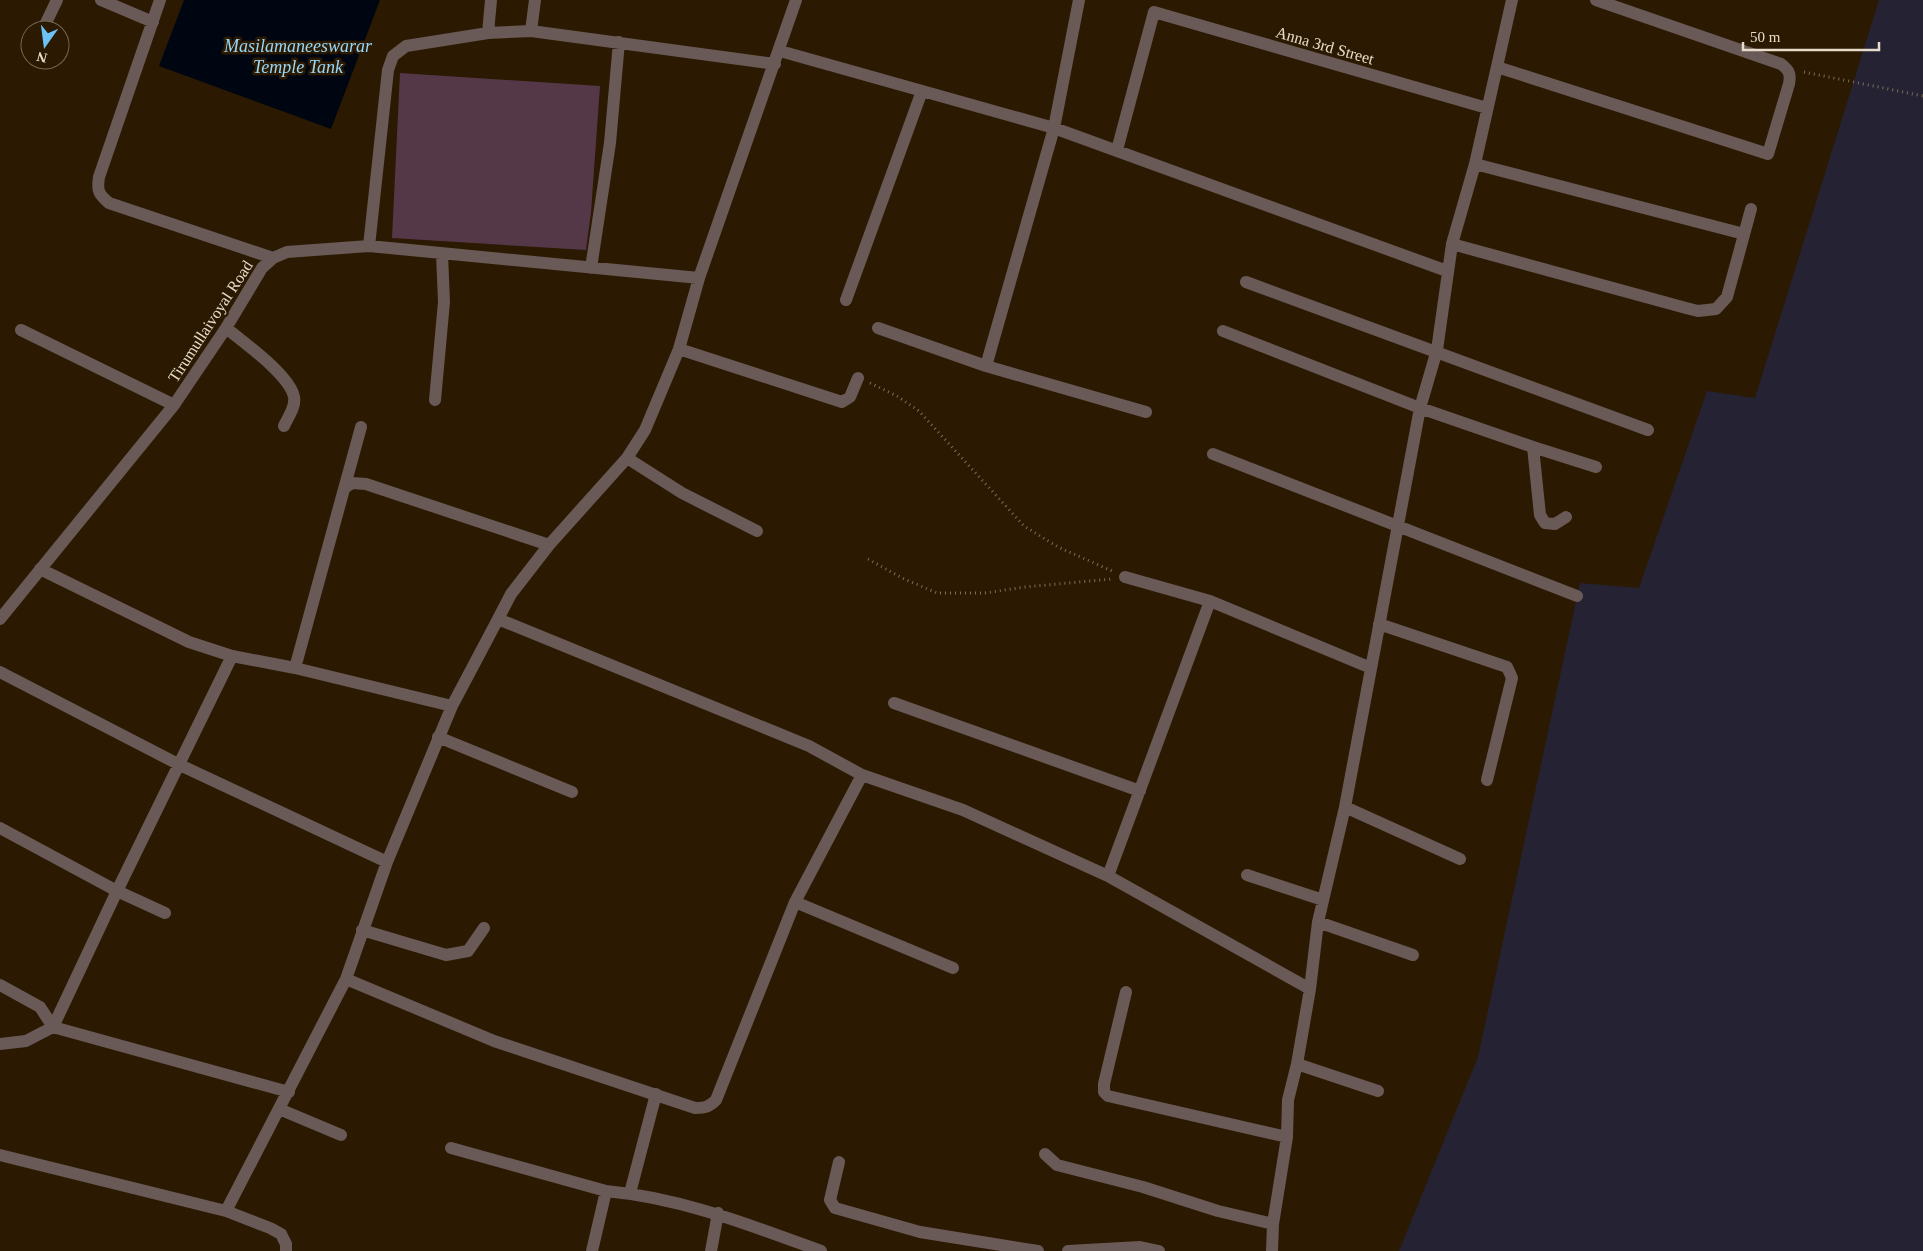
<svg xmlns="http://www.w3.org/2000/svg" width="1923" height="1251" font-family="'Times New Roman',serif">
<rect width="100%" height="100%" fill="#2b1a01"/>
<path fill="#252333" d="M1879 0H1923V1251H1399L1478 1057 1580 583 1639 588 1707 391 1755 398Z"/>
<path fill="#000611" d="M184 0H380L331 129 159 66Z"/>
<path fill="#553847" d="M400 73 600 86 591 212 586 250 392 238Z"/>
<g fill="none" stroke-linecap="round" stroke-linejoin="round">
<path stroke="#7c6e59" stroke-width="3" stroke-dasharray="1 4" stroke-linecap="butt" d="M1804 72 1923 96
M870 383 897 396 919 411 1024 526 1058 547 1112 571
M868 559 902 578 937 593H985L1025 587 1112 579"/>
<path stroke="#695957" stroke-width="12" d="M101 0 153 22
M160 0 99 177C97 190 98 194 109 203L273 258
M491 0 488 33 531 31 775 64
M1079 0 1054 128 1447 271
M43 29 57 0
M531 31 535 0
M780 51 1054 128 986 366
M1497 67 1768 154 1789 84C1791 74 1789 70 1781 64L1596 0
M1117 150 1154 12 1487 108
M1475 164 1744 234
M1452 244 1686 308 1698 311 1716 309 1727 297 1751 209
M369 246 388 70 393 56 406 46 488 33
M591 268 610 143 619 42
M1246 282 1648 430
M846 300 922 91
M226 328C243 342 290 375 294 397 296 407 288 417 284 426
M878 328 986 366 1146 412
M21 330 174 405
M1223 331 1420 408 1533 447 1540 515 1545 523 1555 524 1566 517
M679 349 842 402 850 397 858 378
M435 400 444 302 442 254
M1533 447 1596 467
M1213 454 1577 596
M627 458 682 493 757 531
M346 487 352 483 366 484 549 545 627 458 645 430 679 349 699 278 796 0
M40 569 189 642 232 656 295 668 361 427
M1125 577 1210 601 1371 668
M0 619 174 405 226 328 262 268 273 258 287 252 369 246 699 278
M498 619 511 594 549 545
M1379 624 1507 667 1512 678 1487 780
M295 668 452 706 387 862 346 979 494 1041 695 1108C705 1108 709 1107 716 1100L795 902 953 968
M0 672 180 765 387 862
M894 703 1140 791
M452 706 498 619 809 746 862 775 963 810 1108 876 1310 989
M438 737 572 792
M1345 807 1460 859
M0 828 117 891 232 656
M1247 875 1323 900
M1108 876 1210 601
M795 902 862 775
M1318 922 1413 955
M362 930 446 955 468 951 484 928
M0 985 40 1007 53 1027 289 1092
M1126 992 1104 1084V1092L1108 1096 1287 1137
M0 1044 26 1041 53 1027 117 891 165 913
M1297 1064 1378 1091
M279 1109 341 1135
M451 1148 606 1191
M1045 1154 1057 1165 1143 1187 1218 1211 1273 1224
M0 1155 226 1211 270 1228 281 1234 286 1244V1251
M839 1162 830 1200 835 1208 920 1232 1038 1251
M630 1193 656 1094
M226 1211 346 979
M592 1251 606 1191C682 1198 750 1225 821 1251
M711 1251 718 1213
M1068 1251 1140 1247 1159 1251
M1272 1251 1273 1224 1287 1137 1288 1100 1297 1064 1310 989 1318 922 1345 807 1420 408 1437 350 1452 244 1475 164 1512 0"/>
</g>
<g text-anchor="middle" stroke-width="5" stroke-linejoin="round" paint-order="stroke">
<g font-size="16" fill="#e7dccc" stroke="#2b1a01">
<text transform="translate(1325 45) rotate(16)" y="6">Anna 3rd Street</text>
<text transform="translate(210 321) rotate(-57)" y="6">Tirumullaivoyal Road</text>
</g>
<g font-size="18" font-style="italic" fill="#97d6f8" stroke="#2b1a01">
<text x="298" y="52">Masilamaneeswarar<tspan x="298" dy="21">Temple Tank</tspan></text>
</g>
</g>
<g transform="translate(45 45) rotate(194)"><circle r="24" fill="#2b1a01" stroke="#766852"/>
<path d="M0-4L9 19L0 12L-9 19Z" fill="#6ec2f3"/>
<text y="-8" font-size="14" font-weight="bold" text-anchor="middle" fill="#e7dccc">N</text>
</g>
<path d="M1743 42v8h136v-8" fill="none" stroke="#e7dccc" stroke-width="2.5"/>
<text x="1750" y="42" font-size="15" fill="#e7dccc" stroke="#2b1a01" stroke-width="4" paint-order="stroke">50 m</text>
</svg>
